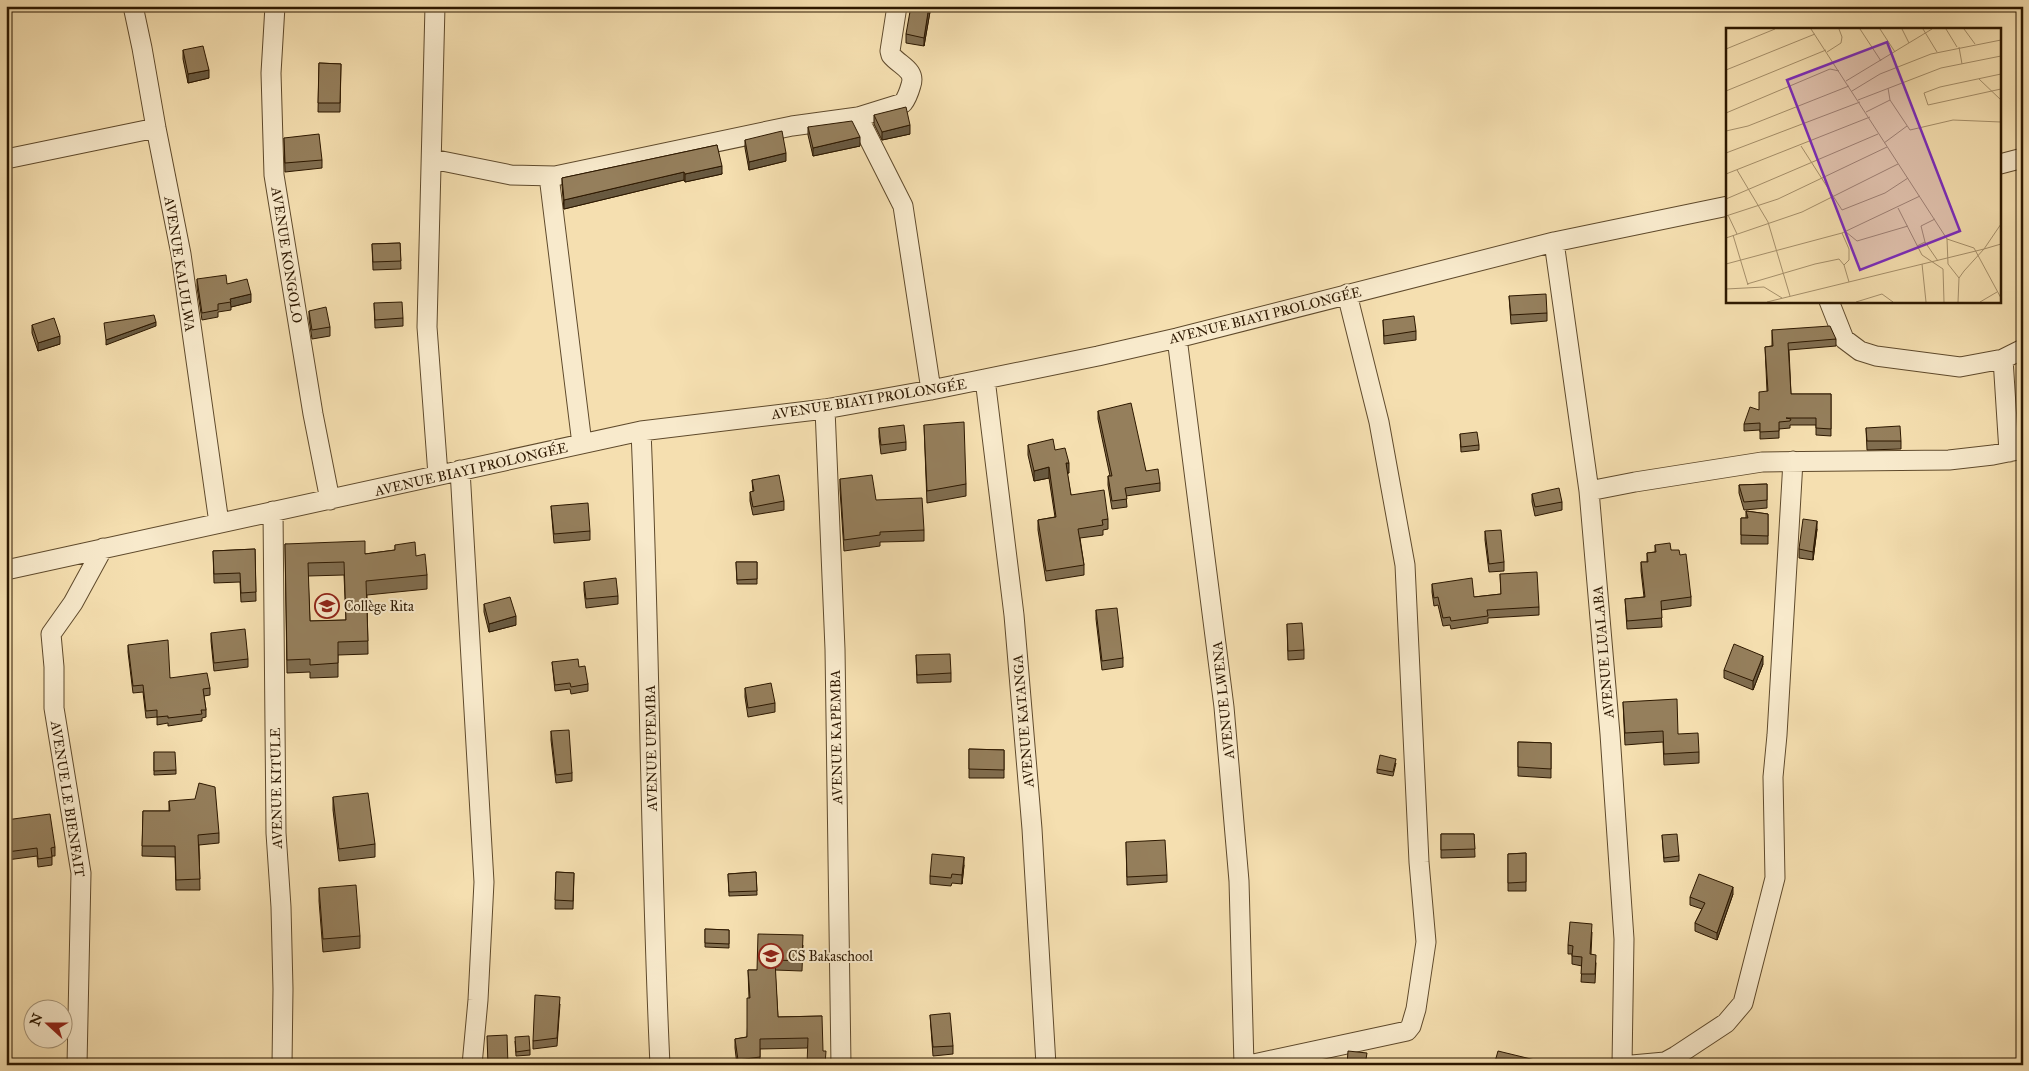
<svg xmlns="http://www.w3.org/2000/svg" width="2029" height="1071" font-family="'IM FELL Great Primer',serif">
<rect width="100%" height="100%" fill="#f5dfb0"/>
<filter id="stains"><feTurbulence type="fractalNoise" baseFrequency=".004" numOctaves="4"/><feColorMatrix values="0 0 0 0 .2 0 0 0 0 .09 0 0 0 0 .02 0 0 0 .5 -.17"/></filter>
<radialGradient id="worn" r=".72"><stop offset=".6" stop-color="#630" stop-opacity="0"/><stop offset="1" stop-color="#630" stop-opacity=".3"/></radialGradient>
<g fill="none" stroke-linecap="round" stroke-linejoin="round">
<defs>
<path id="street" d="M133 6 142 48 156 128 181 254 219 523
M275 6 271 73 274 175 313 414 330 500
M435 6 427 327 438 475
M858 117 903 206 931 390
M6 159 156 128
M432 159 511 175 555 176 792 126 858 117 903 103C907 98 909 92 911 85 916 70 900 66 891 55L890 51 897 6
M2000 164 2023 158
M549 176 582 444
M1554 242 1589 491 1610 734 1624 939 1622 1065
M1829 301 1844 339 1860 351 1876 356 1960 367 2003 359
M1177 338 1224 707 1239 881 1244 1065
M985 379 1014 615 1032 829 1046 1065
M825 409 835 649 841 1065
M641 431C650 642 650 854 660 1065
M2009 452 2003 359 2023 349
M460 470 484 882 478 1000 472 1065
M1589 491 1635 482 1762 462 1949 460 1993 455 2023 449
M273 511 276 833 281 907 283 989 282 1065
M6 570 641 431 825 409 931 390 1098 356 1177 338 1554 242 1728 206
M77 1065 81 873 54 708V667L51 634 73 603 103 548
M1249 1065 1407 1031 1411 1026 1416 1009 1426 942 1419 862 1405 565 1379 422 1347 294
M1632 1065 1665 1062 1676 1056 1726 1023 1743 1003 1775 878 1773 777 1777 735 1793 461"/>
</defs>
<use href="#street" stroke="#5f4a2c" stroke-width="21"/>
<use href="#street" stroke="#f8eacc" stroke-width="19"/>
</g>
<path fill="#806d4f" stroke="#2d1800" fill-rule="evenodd" d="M931 6 924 46 906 43V34Z
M183 50 209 78 188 83 183 59Z
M319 63 341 64 340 112H318Z
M874 115 910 134 882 140 874 124Z
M808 127 860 146 813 156 808 135Z
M284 138 322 160V168L285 172Z
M745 140 786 161 749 170 745 148Z
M717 145 722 174 685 182 684 180 564 209 562 186V178Z
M400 243 401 269 373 270 372 244Z
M197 279 251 302 231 307V310L218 312V317L202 320 197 287Z
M1509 296 1547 313V321L1511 324Z
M374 303 403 318V326L375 328Z
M309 311 330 327V336L312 339 309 319Z
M1383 320 1416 331V340L1384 344Z
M32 325 60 344 38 351 32 333Z
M1772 330 1836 339V346L1789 350 1791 394H1831V436L1816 435V425H1790V428L1779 429V438L1760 439V430L1744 431V424L1759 410 1767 391 1765 347 1772 346Z
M1098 411 1146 471 1160 483V491L1126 496 1127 507 1112 509 1108 485V476H1110L1098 419Z
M924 425 966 484V496L927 503Z
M879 428 906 442V450L881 454 879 437Z
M1866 428 1901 441V449L1867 450Z
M1460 434 1479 445V450L1461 452Z
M1028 445 1055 450 1069 473H1067L1071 495 1108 519V529L1103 530V535L1080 538 1084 565V575L1046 581 1038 530V520L1055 517 1049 478 1034 481 1028 455Z
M840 479 924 530V541L880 542V546L844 551 840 490Z
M752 480 784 501V510L753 515 750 501V492H753Z
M1767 484V508L1744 510 1739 493V485Z
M1532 494 1562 502V510L1535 516 1532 502Z
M551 506 590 531V540L554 543Z
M1746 511 1768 514V544H1741V518H1746Z
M1817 529 1813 560 1799 558V549Z
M1485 531 1504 562V571L1489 572 1485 540Z
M285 544 365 554 395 550V545L416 556 427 575V589L367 595 368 654 338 655V677L310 678V672L287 673ZM344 575 346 620 310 621 308 576Z
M1655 545 1671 550 1680 555 1691 597V606L1661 610 1662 627 1627 629 1625 599 1644 597 1641 571V562H1647V553L1655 552Z
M255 549 256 601 241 602 240 582 214 583 213 551Z
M736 562H757V584H737Z
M1500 574 1539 607V615L1488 618V623L1451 629 1450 625 1443 626 1438 605 1434 606 1432 592V584L1474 597 1501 594Z
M584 582 618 596V604L586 608 584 590Z
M484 604 516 625 489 632 484 612Z
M1096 610 1123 658V667L1102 670 1096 619Z
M1287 624 1304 650V659L1288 660Z
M211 633 248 659V667L214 671 211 641Z
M128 645 170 678 210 688V695L204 696 206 710V717L202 718V721L168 726V723L157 725V717L146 718 143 692 133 693 128 652Z
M916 655 951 673V682L917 683Z
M552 662 579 667 588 684V691L571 694 570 689 555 691Z
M1763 664 1753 690 1724 678V670Z
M745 688 775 703V712L748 717 745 697Z
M1623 702 1678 734 1699 752V763L1664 765 1663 742 1625 745Z
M551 731 572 773V781L556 783 551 740Z
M1518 742 1551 743V778L1518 776Z
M969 749 1004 750V778H969Z
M154 752 176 770V774L154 775Z
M1396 763 1393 776 1377 773V769Z
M333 797 375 844V857L339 861 333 810Z
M169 801 219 833V843L199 845 200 890H176L175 857 142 856 143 811H169Z
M6 820 55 847V856H52V865L38 867 37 856 7 860 6 853Z
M1441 834H1474L1475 857 1441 858Z
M1662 835 1679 856V861L1664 862Z
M1126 842 1167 875V882L1127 885Z
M1526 853V891H1508V854Z
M964 865 962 884 952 883 951 886 930 884V876Z
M556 872 574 873 573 909H555Z
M756 872 757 895 729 896 728 874Z
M319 888 360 936V948L323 952 319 901Z
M1733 894 1717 940 1695 931V923L1702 909 1690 905V897Z
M705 929 729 930V948L705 947Z
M1592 932 1591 954 1596 963 1595 983 1581 982 1582 966 1572 964V954H1568V945Z
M803 945 802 971 775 970 778 1017 822 1016 807 1048 760 1049V1065H737L735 1048V1039L747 1037 749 998 748 970H757Z
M560 1004 557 1046 533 1049V1041Z
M930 1015 953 1046V1054L933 1056Z
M515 1041 530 1050V1055L516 1056Z"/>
<path fill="#685940" stroke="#2d1800" d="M929 6H931L924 46V38Z
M209 70V78L188 83V74Z
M910 125V134L882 140V132Z
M860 137V146L813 156V148Z
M786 153V161L749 170V162Z
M722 166V174L685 182V174Z
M684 172V180L564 209V200Z
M251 294V302L231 307 230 299Z
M156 322V326L106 345V340Z
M60 336V344L38 351V343Z
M1066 463H1069V473H1066Z
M1049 467V478L1034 481V471Z
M1817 521V529L1813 560V552Z
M516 616V625L489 632V624Z
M1763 656V664L1753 690V681Z
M964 857V865L962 884V875Z
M1733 887V894L1717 940V933Z"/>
<path fill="#957f5c" stroke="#2d1800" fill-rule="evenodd" d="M911 6H929L924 38 906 34Z
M203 46 209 70 188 74 183 50Z
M319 63 341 64 340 103H318Z
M906 107 910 125 882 132 874 115Z
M852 121 860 137 813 148 808 127Z
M782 131 786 153 749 162 745 140Z
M319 134 322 160 285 163 284 138Z
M717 145 722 166 685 174 684 172 564 200 562 178Z
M400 243 401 261 373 262 372 244Z
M226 275 227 284 247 279 251 294 230 299 231 302 218 304V310L202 313 197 279Z
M1546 294 1547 313 1511 315 1509 296Z
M402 302 403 318 375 320 374 303Z
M326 307 330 327 312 330 309 311Z
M154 315 156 322 106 340 104 323Z
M1414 316 1416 331 1384 336 1383 320Z
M54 318 60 336 38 343 32 325Z
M1830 326 1836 339 1788 343 1791 394H1831V429L1816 428V418H1786L1791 419 1790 421 1779 422V431L1760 432V423L1744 424 1750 407 1759 410V392L1768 391 1765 347 1773 346 1772 330Z
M1131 403 1146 471 1158 469 1160 483 1125 488 1127 499 1112 501 1108 476H1112L1098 411Z
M964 422 966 484 927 491 924 425Z
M904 425 906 442 881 445 879 428Z
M1900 426 1901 441H1867L1866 428Z
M1477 432 1479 445 1461 447 1460 434Z
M1053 439 1055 450 1065 448 1069 463H1066L1071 495 1104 490 1108 519 1102 520 1103 525 1078 529 1084 565 1046 571 1038 520 1056 517 1049 467 1034 471 1028 445Z
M779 475 784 501 753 507 750 492 754 491 752 480Z
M872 475 876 500 922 498 924 530 880 532V535L844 540 840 479Z
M1767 484V500L1744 502 1739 485Z
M1559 488 1562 502 1535 507 1532 494Z
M588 503 590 531 554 534 551 506Z
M1746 511 1768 514V536L1741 535V518H1748Z
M1803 519 1817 521 1813 552 1799 549Z
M1501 530 1504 562 1489 564 1485 531Z
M365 541V554L395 550V545L415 542 416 556 425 554 427 575 366 581 368 641 338 642V663L310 665V659L287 660 285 544ZM344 562 346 620 310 621 308 563Z
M1670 543 1671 550H1679L1680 555 1686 554 1691 597 1661 601 1662 618 1627 621 1625 599 1645 597 1641 562H1648L1647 553 1656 552 1655 545Z
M255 549 256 592 241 593 240 573 214 574 213 551Z
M736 562H757V579L737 580Z
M1537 572 1539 607 1487 610 1488 616 1451 621 1450 617 1443 618 1438 597 1434 598 1432 584 1472 578 1474 597 1501 594 1500 574Z
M616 578 618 596 586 599 584 582Z
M510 597 516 616 489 624 484 604Z
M1117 608 1123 658 1102 661 1096 610Z
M1302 623 1304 650 1288 651 1287 624Z
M245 629 248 659 214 663 211 633Z
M168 640 170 678 207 673 210 688 203 689 206 710H201L202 714 168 718V716L157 717V710L146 711 143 685 133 686 128 645Z
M1734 644 1763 656 1753 681 1724 670Z
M950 654 951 673 917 675 916 655Z
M578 659 579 667 585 666 588 684 571 687 570 683 555 685 552 662Z
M771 683 775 703 748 708 745 688Z
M1677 699 1678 734 1698 733 1699 752 1664 754 1663 731 1625 733 1623 702Z
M569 730 572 773 556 775 551 731Z
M1518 742 1551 743V769L1518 767Z
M969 749 1004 750V770L969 769Z
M154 752H175L176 770 154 771Z
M1380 755 1396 759 1393 772 1377 769Z
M199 783 215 787 219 833 198 835 200 879 176 880 175 846H142L143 811H170L169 801 195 799Z
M368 793 375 844 339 849 333 797Z
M50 814 55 847 51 848 52 857 38 859 37 848 7 852 6 845V820Z
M1441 834H1474L1475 849 1441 850Z
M1677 834 1679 856 1664 858 1662 835Z
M1165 840 1167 875 1127 877 1126 842Z
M1526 853V882L1508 883V854Z
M932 854 964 857 962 875 952 874 951 878 930 876Z
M556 872 574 873 573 901 555 900Z
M756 872 757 891 729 892 728 874Z
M1699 874 1733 887 1717 933 1695 923 1705 903 1690 897Z
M356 885 360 936 323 939 319 888Z
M1570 922 1592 924 1590 954 1596 955 1595 974H1581L1582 957 1572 956 1573 946 1568 945Z
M705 929 729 930V944L705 943Z
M758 934 803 935 802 961 775 960 778 1017 822 1016 823 1051H826L825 1065H807L808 1038 760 1039V1057L738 1060 735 1039 747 1037V998H750L748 970H757Z
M535 995 560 997 557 1038 533 1041Z
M950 1013 953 1046 933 1047 930 1015Z
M507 1035 508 1065H488L487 1036Z
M529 1036 530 1050 516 1052 515 1037Z
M1348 1051 1367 1053 1365 1065H1347Z
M1498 1051 1535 1060 1534 1065H1494Z"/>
<defs>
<symbol id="school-ring" viewBox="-11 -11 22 22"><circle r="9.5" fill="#f8eacc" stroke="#8f2418" stroke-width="1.5"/><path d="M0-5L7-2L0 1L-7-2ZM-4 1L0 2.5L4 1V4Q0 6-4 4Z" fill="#8f2418"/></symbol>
</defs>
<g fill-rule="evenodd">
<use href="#school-ring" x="313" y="592" width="28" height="28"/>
<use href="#school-ring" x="757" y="942" width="28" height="28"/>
</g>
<g text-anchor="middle" stroke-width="4" stroke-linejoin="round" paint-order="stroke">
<g font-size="14" fill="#2d1800" stroke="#f8eacc">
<text transform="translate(287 255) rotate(81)" y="5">AVENUE KONGOLO</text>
<text transform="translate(180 264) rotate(81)" y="5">AVENUE KALULWA</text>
<text transform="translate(1265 315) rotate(-14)" y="5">AVENUE BIAYI PROLONGÉE</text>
<text transform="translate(869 399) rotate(-9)" y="5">AVENUE BIAYI PROLONGÉE</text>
<text transform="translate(471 469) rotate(-13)" y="5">AVENUE BIAYI PROLONGÉE</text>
<text transform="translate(1603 652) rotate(-95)" y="5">AVENUE LUALABA</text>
<text transform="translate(1223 700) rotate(-96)" y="5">AVENUE LWENA</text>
<text transform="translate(1023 721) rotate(-95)" y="5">AVENUE KATANGA</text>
<text transform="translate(836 737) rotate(-91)" y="5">AVENUE KAPEMBA</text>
<text transform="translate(651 748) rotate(-91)" y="5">AVENUE UPEMBA</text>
<text transform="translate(276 788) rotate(-91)" y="5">AVENUE KITULE</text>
<text transform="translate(68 799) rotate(81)" y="5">AVENUE LE BIENFAIT</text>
</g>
<g font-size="14" fill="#2d1800" stroke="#f8eacc" text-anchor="start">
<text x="344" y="611">Collège Rita</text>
<text x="788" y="961">CS Bakaschool</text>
</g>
</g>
<g transform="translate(1726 28)">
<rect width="275" height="275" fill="#f5dfb0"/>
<path fill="none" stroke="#a58f6a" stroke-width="1" d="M85 1 221 211 222 236 233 250M134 1 155 33M154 1 169 24M176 1 183 15M197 1 211 24M220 1 231 19M238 1 249 16M233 19 236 36M0 21 49 1M101 24 115 15 116 9 113 1M0 42 89 6M275 46 214 59 198 65 202 77 275 61M253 51 275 72M120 53 206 1M162 60 164 72 184 102 227 92 275 94M0 63 100 22M126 63 154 46 205 26 275 12M132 72 215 40 275 28M140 84 164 72M0 85 104 41 113 43M0 103 22 98 123 58M158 115 181 98M75 118 116 182 159 165 182 150M0 125 134 74M11 142 42 194 64 268M0 146 144 89M0 171 152 106M172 180 196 227 217 241 218 274M2 187 11 206M0 188 52 171 161 119M120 204 131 213 182 198M116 205 123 221V232L118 237 123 254M7 207 22 257M0 210 76 184 172 136M221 211 248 220 275 270M199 214 195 198 209 191M191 218 199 214 212 233M0 236 116 205 194 168M196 236 200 274M21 256 89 236 113 231 118 237M0 261 38 259 56 270M41 274 258 221 275 196M130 274 156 266 167 274M232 274 233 250 238 243 258 221 275 216M254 274 271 264"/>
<path fill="#7b2cbf" fill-opacity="0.15" stroke="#7b2cbf" stroke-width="2.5" d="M161 14 234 203 134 242 61 52Z"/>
<rect width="275" height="275" fill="none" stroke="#2d1800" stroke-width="2.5"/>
</g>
<rect width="2029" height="1071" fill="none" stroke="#f5dfb0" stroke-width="25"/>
<rect x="8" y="8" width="2014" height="1056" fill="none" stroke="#2d1800" stroke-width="2.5"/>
<rect x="12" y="12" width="2004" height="1046" fill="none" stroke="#2d1800"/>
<g transform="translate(48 1024) rotate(291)"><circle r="24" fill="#f8eacc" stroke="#a7967a"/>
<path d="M0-4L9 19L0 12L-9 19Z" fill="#8f2418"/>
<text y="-8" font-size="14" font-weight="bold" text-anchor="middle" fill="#2d1800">N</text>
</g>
<rect width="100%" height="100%" filter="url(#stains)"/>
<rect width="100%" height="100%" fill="url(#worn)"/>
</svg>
